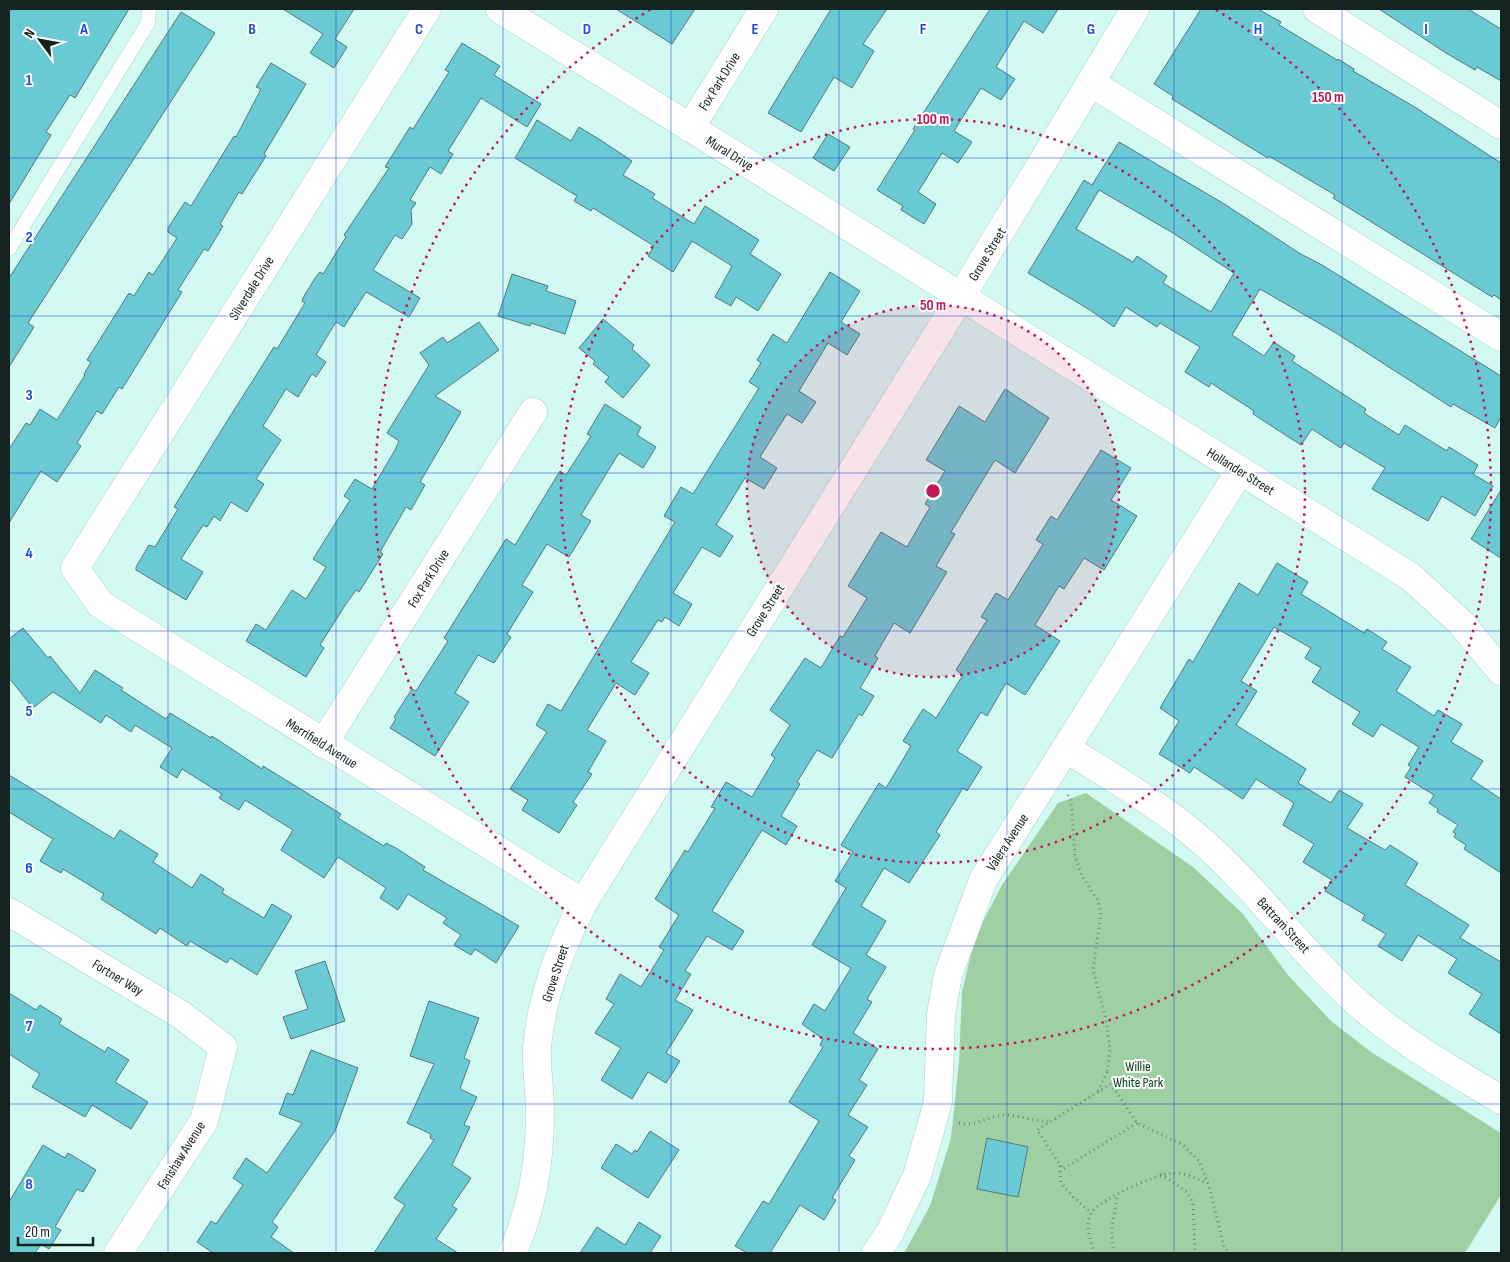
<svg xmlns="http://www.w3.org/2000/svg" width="1510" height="1262" font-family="'Sofia Sans Condensed',sans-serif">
<rect width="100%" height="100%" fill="#d3f9f3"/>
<path fill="#9fd0a3" d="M1086 793 1193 867 1243 914 1287 974 1331 1021 1371 1052 1501 1133V1195L1465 1253H904L930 1206 951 1138 959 1062 962 992 975 937 1002 885 1058 803Z"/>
<path fill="#69cad3" stroke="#55797c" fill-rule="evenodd" d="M9 9H129L75 98 70 95 46 132 51 135 9 204Z
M283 9H354L335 39 347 47 334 68 310 53 323 34Z
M616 9H695L672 44Z
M831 9H887L863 44 874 51 852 88 834 77 801 132 768 113Z
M990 9H1058L1043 33 1024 21 996 67 1015 79 1001 100 981 88 954 131 972 142 958 163 942 153 918 192 936 204 924 224 901 210 903 206 877 190 915 130 913 129Z
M1201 9H1258L1281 22 1279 25 1337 60 1338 59 1354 69 1353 71 1418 109 1501 163V300L1494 295 1492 297 1333 198 1335 195 1269 156 1268 158 1248 146 1172 99 1173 96 1154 84Z
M1379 9H1468L1501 29V81L1477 67 1475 70 1446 53Z
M181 12 215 33 28 323 34 327 9 367V278Z
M462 43 500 66 494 75 541 104 527 127 481 98 448 151 453 154 441 174 430 167 410 200 416 203 411 210 412 224 402 239 395 235 373 270 420 298 409 317 366 292 344 327 336 322 316 355 326 362 316 377 312 374 298 397 286 389 263 426 281 440 256 479 264 484 247 512 231 502 220 521 214 516 207 527 203 525 181 559 203 572 186 600 136 570V567L149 545 155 547 178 509 174 507 229 418 274 347 277 349 305 303 302 301 303 298 315 278 320 272 323 274 346 237 344 235 389 168 385 167 410 127 413 129 449 72 445 70Z
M271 63 306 84 264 154 266 156 242 194 239 192 220 224 223 226 208 251 204 249 178 290 182 292 122 389 119 387 102 414 97 411 77 443 81 446 57 482 41 471 9 523V449L26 423 30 425 40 409 57 420 85 375 84 374 91 362 87 360 129 293 134 296 149 272 153 275 177 238 168 232V228L185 202 191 206 234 136 236 137 261 89 256 87Z
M537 120 571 141 579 127 602 141 632 161 623 175 655 194 652 198 694 224 705 206 759 240 750 254 781 274 758 311 736 297 731 306 715 297 732 266 692 241 673 272 648 256 654 246 593 208 591 211 574 201 577 196 515 158Z
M828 134 850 147 834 171 813 158Z
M1119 142 1226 205 1299 253 1322 265 1501 376V417L1495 428 1453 404 1451 407 1336 333 1260 289 1232 335 1264 356 1274 342 1295 356 1292 361 1366 409 1364 413 1399 435 1405 425 1447 451 1449 447 1478 465 1473 474 1493 486 1475 516 1442 496 1428 521 1372 489 1385 468 1344 443 1341 448 1312 429 1301 445 1253 414 1254 411 1211 383 1209 387 1185 372 1200 347 1160 323 1157 327 1126 307 1114 327 1090 310 1028 273 1084 180 1092 185ZM1099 190 1173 233 1234 273 1211 312 1163 283 1167 276 1137 256 1133 262 1076 229Z
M830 272 860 291 841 322 860 334 847 355 828 343 799 391 816 402 802 423 787 414 760 457 777 468 764 489 745 478 716 525 733 536 720 557 702 547 673 593 692 604 679 626 665 617 662 622 658 620 631 662 649 673 635 695 616 683 587 730 606 741 588 772 592 774 573 802 577 805 559 833 522 810 528 800 510 789 547 732 536 725 548 704 561 711 675 522 664 516 681 487 693 494 759 388 749 382 761 363 757 360 773 334 787 343Z
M512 274 548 286 546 291 576 301 565 334 531 323 530 326 498 316Z
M603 319 634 345 632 349 650 365 623 398 605 382 609 377 593 364 595 361 579 348Z
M479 322 499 350 435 396 461 412 420 482 425 485 411 510 406 507 380 552 383 554 359 592 356 590 344 607 320 645 324 648 306 677 246 641 256 624 266 630 292 590 306 599 326 567 313 559 350 500 344 496 355 479 372 489 395 450 399 441 387 433 429 365 420 353 443 337 447 343Z
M1005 389 1049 418 1015 473 995 460 951 532 955 534 936 566 947 572 910 633 894 623 875 656 878 658 860 688 874 696 862 716 859 714 832 758 817 750 797 782 800 784 781 816 797 826 786 845 762 830 712 911 744 931 732 950 707 936 685 971 691 974 675 1000 693 1010 666 1053 680 1061 666 1083 648 1072 632 1099 601 1080 621 1048 595 1033 614 1004 606 999 620 974 641 987 664 950 659 947 679 915 655 899 685 850 688 852 715 808 711 807 726 782 752 797 775 758 771 755 790 725 770 710 805 658 821 668 840 636 843 637 867 598 848 586 881 532 907 547 930 507 925 504 945 471 926 460 959 406 985 422Z
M605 404 641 427 637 435 656 447 643 468 619 453 581 515 591 521 569 557 547 544 522 585 533 592 507 634 511 637 494 663 478 655 455 693 469 702 435 756 390 728 396 719 394 717 412 689 416 691 448 641 444 638 506 539 515 545 560 471 566 475 591 436 587 434Z
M1101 450 1131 468 1111 500 1137 516 1104 570 1084 558 1064 589 1059 586 1035 625 1060 641 1025 695 1006 683 987 716 981 712 957 751 982 767 967 791 963 788 936 832 940 835 909 883 884 868 861 906 886 921 866 955 886 967 867 999 872 1002 853 1033 878 1049 859 1080 867 1085 848 1115 868 1127 849 1156 855 1160 832 1198 836 1200 824 1220 800 1205 770 1253H747L735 1246 763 1201 769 1204 819 1121 789 1102 823 1047 820 1045 823 1039 802 1024 814 1004 825 1011 851 968 812 945 846 888 835 881 853 852 841 845 879 783 886 788 911 746 903 741 923 709 936 718 963 675 956 670 987 620 981 617 996 593 1008 600 1043 544 1036 540 1051 516 1057 520Z
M1501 490V558L1471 539Z
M1277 563 1308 582 1301 594 1364 633 1367 629 1387 642 1382 649 1411 667 1396 691 1434 716 1438 710 1462 724 1451 742 1483 761 1471 779 1501 799V873L1464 849 1466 845 1454 837 1456 834 1453 832 1458 825 1437 812 1438 809 1429 803 1434 795 1405 777 1411 767 1408 765 1419 747 1381 724 1373 737 1352 724 1360 712 1312 682 1321 668 1305 658 1311 648 1274 627 1241 681 1257 691 1236 725 1306 769 1298 783 1331 803 1339 790 1363 804 1347 828 1385 850 1390 845 1418 863 1405 885 1469 925 1460 938 1501 962V1034L1469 1014 1482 994 1448 973 1457 959 1418 935 1402 961 1378 946 1386 934 1362 920 1365 915 1325 891 1332 880 1303 862 1314 844 1283 825 1294 803 1256 779 1243 799 1194 767 1190 773 1159 754 1179 721 1160 708 1189 659 1193 662 1239 583 1258 595Z
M23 628 48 658 50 656 80 693 95 670 123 688 121 690 166 719 170 713 211 738 212 736 262 769 263 766 341 814 338 818 384 846 386 843 396 848 425 867 423 870 519 926 496 963 475 949 471 955 454 945 461 935 443 923 447 918 408 894 398 910 380 898 386 888 338 857 324 878 281 850 293 830 245 800 239 810 219 798 222 794 182 769 177 778 160 767 172 748 135 725 131 732 106 715 101 723 53 692 33 708 9 678V639Z
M9 775 114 839 120 830 158 854 153 862 192 888 201 874 224 889 222 893 264 918 272 904 292 916 257 975 230 958 227 963 190 941 187 946 160 928 156 934 101 899 104 894 63 869 61 873 40 861 53 839 9 812Z
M325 961 345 1021 291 1039 283 1017 308 1009 295 971Z
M9 993 36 1010 40 1005 62 1019 59 1024 105 1052 108 1047 129 1060 115 1082 148 1102 131 1129 92 1105 85 1117 32 1087 40 1074 9 1054Z
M429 1001 479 1018 464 1058 470 1061 460 1089 477 1097 464 1125 470 1127 452 1165 471 1178 452 1206 457 1209 436 1239 458 1253H374L405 1205 394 1198 434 1140 430 1138 431 1134 407 1123 434 1064 410 1056Z
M311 1050 358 1068 335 1131 272 1222 278 1227 271 1237 294 1253H213L197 1242 211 1221 216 1224 243 1185 233 1178 246 1158 267 1173 302 1123 279 1114 287 1093 293 1095Z
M650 1131 679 1150 648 1198 601 1168 616 1144 632 1154 635 1150 637 1152Z
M987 1138 1028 1147 1018 1197 977 1189Z
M43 1145 65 1158 68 1153 96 1170 83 1192 77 1189 55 1227 61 1230 49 1249 41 1244 35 1253H9V1202Z
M639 1222 661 1236 650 1253H580L597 1227 625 1245Z"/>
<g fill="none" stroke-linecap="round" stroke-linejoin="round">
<defs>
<path id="lane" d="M9 249 148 23 149 9"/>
<path id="street" d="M427 9 75 568 100 604 583 903
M500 9 1411 577 1460 622 1501 671
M1317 9 1501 125
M1091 83 1501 337
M690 128 764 9
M323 744 533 412
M1067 749C1105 773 1145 796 1181 824 1245 873 1292 942 1351 997 1396 1039 1449 1068 1501 1100
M9 912 180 1014 223 1047 204 1121 118 1253
M512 1253C532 1210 540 1159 540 1112 540 1090 536 1068 537 1047 542 994 560 950 583 903L962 295 1135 9
M876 1253 889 1234 917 1176 938 1102 941 1014 948 975 983 880 1240 471"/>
</defs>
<use href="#lane" stroke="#a9cfc8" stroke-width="15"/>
<use href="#street" stroke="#a9cfc8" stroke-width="29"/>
<path stroke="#6f8884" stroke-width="3" stroke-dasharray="1 4" stroke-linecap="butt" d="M1068 795 1071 802 1075 856 1082 876 1097 899 1101 913 1093 970 1107 1024 1110 1050 1107 1072
M1098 1091 1107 1072
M959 1123C974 1127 989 1116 1004 1115 1020 1115 1034 1122 1050 1121
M1137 1123 1063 1169 1037 1130 1111 1084 1137 1123 1182 1144 1199 1161 1209 1186 1224 1247 1229 1253
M1060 1166 1061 1183 1073 1197 1092 1213
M1161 1174 1187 1192 1193 1203 1195 1253
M1095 1253C1090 1242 1084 1223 1092 1212 1101 1199 1159 1172 1175 1173 1186 1173 1198 1180 1208 1183
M1115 1253C1107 1233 1115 1217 1117 1196"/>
<use href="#lane" stroke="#fff" stroke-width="14"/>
<use href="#street" stroke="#fff" stroke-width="28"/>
</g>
<path fill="none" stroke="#1d4ed8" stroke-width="1" stroke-opacity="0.55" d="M168 9V1253M336 9V1253M503 9V1253M671 9V1253M839 9V1253M1007 9V1253M1174 9V1253M1342 9V1253M9 158H1501M9 316H1501M9 473H1501M9 631H1501M9 789H1501M9 946H1501M9 1104H1501"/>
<circle cx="933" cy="491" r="186" fill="#c2185b" fill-opacity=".12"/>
<g fill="none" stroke="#c2185b" stroke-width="2.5" stroke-dasharray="2.5 5">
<circle cx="933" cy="491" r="186"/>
<circle cx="933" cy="491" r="372"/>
<path d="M1216 10A558 558 0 1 1 650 10"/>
</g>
<g text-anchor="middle" stroke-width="4" stroke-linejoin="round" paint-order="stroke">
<g font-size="14" fill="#142220" stroke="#fff">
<text transform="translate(719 81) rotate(-58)" y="5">Fox Park Drive</text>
<text transform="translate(730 153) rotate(32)" y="5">Mural Drive</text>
<text transform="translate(987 254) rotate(-59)" y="5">Grove Street</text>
<text transform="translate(251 288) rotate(-58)" y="5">Silverdale Drive</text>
<text transform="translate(1241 471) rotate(32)" y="5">Hollander Street</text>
<text transform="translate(428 578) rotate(-58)" y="5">Fox Park Drive</text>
<text transform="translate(765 610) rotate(-58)" y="5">Grove Street</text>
<text transform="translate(322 743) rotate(32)" y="5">Merrifield Avenue</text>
<text transform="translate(1007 842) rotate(-57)" y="5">Valera Avenue</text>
<text transform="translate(1284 925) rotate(47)" y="5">Battram Street</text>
<text transform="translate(555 973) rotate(-72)" y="5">Grove Street</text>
<text transform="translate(118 977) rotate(31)" y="5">Fortner Way</text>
<text transform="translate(181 1155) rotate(-58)" y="5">Fanshaw Avenue</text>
</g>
<g font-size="14" fill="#004213" stroke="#fff">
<text x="1138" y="1071">Willie<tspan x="1138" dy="16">White Park</tspan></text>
</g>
</g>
<g font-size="16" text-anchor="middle" font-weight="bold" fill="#1d4ed8" stroke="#fff" stroke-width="4" stroke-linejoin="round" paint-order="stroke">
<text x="84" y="34">A</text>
<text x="252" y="34">B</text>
<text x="419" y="34">C</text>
<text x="587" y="34">D</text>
<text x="755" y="34">E</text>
<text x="923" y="34">F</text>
<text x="1091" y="34">G</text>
<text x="1258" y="34">H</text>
<text x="1426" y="34">I</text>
<text x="29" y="85">1</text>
<text x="29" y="242">2</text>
<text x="29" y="400">3</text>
<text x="29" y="558">4</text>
<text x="29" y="716">5</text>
<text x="29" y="873">6</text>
<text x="29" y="1031">7</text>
<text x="29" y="1189">8</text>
</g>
<circle cx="933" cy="491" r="8" fill="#c2185b" stroke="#fff" stroke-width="2.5"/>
<g font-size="15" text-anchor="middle" font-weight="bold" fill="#c2185b" stroke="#fff" stroke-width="4" stroke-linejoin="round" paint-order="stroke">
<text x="1328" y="102">150 m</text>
<text x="933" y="124">100 m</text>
<text x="933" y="310">50 m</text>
</g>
<rect width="1510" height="1262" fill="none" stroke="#142220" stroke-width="20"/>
<g transform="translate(40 40) rotate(302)" stroke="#ffffff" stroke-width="4" paint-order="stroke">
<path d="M0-4L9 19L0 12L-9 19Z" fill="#142220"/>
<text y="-8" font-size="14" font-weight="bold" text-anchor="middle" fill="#142220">N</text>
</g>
<path d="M18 1237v8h75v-8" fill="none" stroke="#142220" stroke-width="2.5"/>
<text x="25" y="1237" font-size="15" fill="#142220" stroke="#ffffff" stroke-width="4" paint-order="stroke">20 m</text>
</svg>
